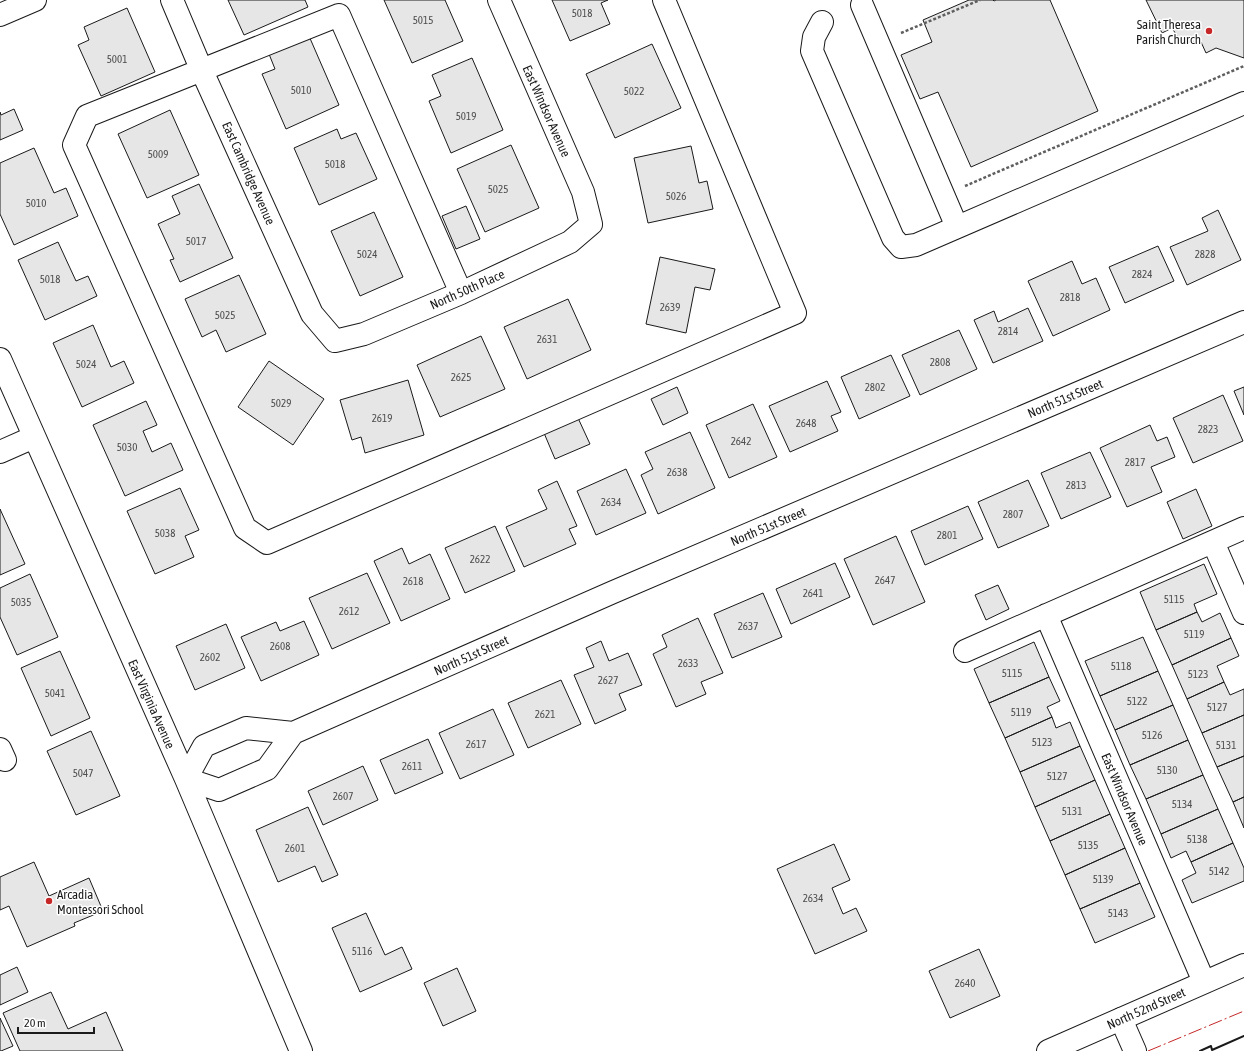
<svg xmlns="http://www.w3.org/2000/svg" width="1244" height="1051" font-family="'Asap Condensed',sans-serif">
<rect width="100%" height="100%" fill="#fff"/>
<path fill="#e6e6e6" stroke="#1a1a1a" d="M228 0H305L308 7 244 35Z
M384 0H445L463 41 412 63Z
M552 0H608L601 3 610 24 570 41Z
M969 0H993L994 1 996 0H1050L1098 111 971 167 938 92 920 99 901 55 932 42 923 20Z
M1146 0H1244V58L1216 48 1206 53 1201 42H1181L1172 28 1162 33Z
M127 8 155 72 101 96 78 45 89 40 84 27Z
M309 36 339 105 286 129 262 74 275 69 269 54Z
M652 44 681 108 615 138 586 74Z
M472 58 503 130 451 153 429 101 441 96 432 75Z
M14 109 23 130 0 140V112L1 115Z
M170 110 199 175 147 198 118 134Z
M337 129 341 139 356 133 377 179 319 205 294 148Z
M511 145 539 208 485 232 457 169Z
M691 146 699 183 707 181 713 209 648 223 634 158Z
M34 148 54 193 66 188 78 216 14 245 0 214V163Z
M199 184 233 258 180 282 170 260 174 259 158 224 180 214 172 196Z
M466 206 480 239 456 249 442 216Z
M1218 210 1241 260 1187 285 1170 247 1208 231 1202 218Z
M374 212 403 277 360 296 331 231Z
M58 242 76 281 88 276 97 296 45 320 18 260Z
M1158 246 1174 281 1125 303 1109 267Z
M660 257 715 269 710 290 695 287 686 333 646 324Z
M1072 261 1082 284 1096 278 1110 310 1053 336 1028 281Z
M239 275 266 334 226 352 216 330 202 337 185 299Z
M568 299 591 350 527 379 504 327Z
M1028 308 1043 341 993 363 974 320 994 311 998 322Z
M93 325 111 367 124 361 134 383 82 407 53 343Z
M959 330 977 369 920 395 902 355Z
M481 336 505 389 440 417 417 365Z
M891 355 910 396 859 419 841 377Z
M269 361 324 399 293 445 238 407Z
M408 380 424 435 365 453 361 437 352 440 340 400Z
M827 381 841 412 831 416 838 431 790 452 769 406Z
M677 387 688 413 663 425 651 399Z
M1244 387V415L1234 391Z
M1223 395 1243 441 1193 463 1173 418Z
M146 401 157 425 143 431 152 452 171 443 183 470 125 496 93 425Z
M753 404 777 457 729 478 706 425Z
M578 418 590 444 555 459 544 433Z
M1150 425 1157 441 1167 437 1175 457 1151 467 1162 492 1127 507 1100 448Z
M690 432 715 488 658 514 641 475 653 469 645 452Z
M1090 452 1111 497 1061 519 1041 473Z
M626 469 646 513 596 535 577 491Z
M1028 480 1049 526 998 548 978 502Z
M557 481 577 526 569 529 576 544 524 567 506 527 547 509 538 490Z
M180 488 199 530 185 536 194 557 155 574 127 511Z
M1196 489 1212 526 1183 539 1167 502Z
M968 506 983 539 925 565 911 531Z
M0 509 25 564 0 575Z
M495 526 515 571 465 593 445 548Z
M896 536 925 602 873 625 844 559Z
M402 548 409 564 430 554 450 599 401 621 374 561Z
M835 563 850 597 791 624 776 589Z
M1204 564 1217 594 1194 604 1197 612 1156 630 1140 592Z
M367 573 390 623 332 649 309 598Z
M30 574 58 637 17 655 0 617V588Z
M998 585 1009 609 986 620 975 595Z
M763 593 782 637 732 658 714 614Z
M1197 612 1202 622 1220 613 1231 638 1172 665 1156 630Z
M698 618 723 673 701 682 706 694 676 707 653 654 667 647 662 635Z
M304 621 319 655 261 681 241 637 276 622 280 631Z
M226 624 245 668 195 690 176 646Z
M1143 637 1158 671 1100 696 1085 661Z
M1231 638 1239 656 1217 666 1224 682 1187 699 1172 665Z
M601 641 609 661 628 653 642 685 619 694 626 710 595 724 574 675 594 667 586 648Z
M1034 642 1049 677 989 703 974 669Z
M60 651 90 718 51 736 21 668Z
M1158 671 1173 705 1115 730 1100 696Z
M1049 677 1060 701 1047 707 1052 717 1005 738 989 703Z
M561 680 581 724 528 748 508 703Z
M1224 682 1230 695 1244 689V715L1202 733 1187 699Z
M1173 705 1188 740 1130 765 1115 730Z
M493 709 514 755 460 779 439 733Z
M1244 715V756L1217 767 1202 733Z
M1052 717 1056 728 1070 722 1080 746 1020 772 1005 738Z
M91 731 120 796 76 815 47 751Z
M428 739 443 773 395 794 380 760Z
M1188 740 1203 775 1146 799 1130 765Z
M1080 746 1095 780 1035 807 1020 772Z
M1244 756V797L1233 802 1217 767Z
M363 766 378 800 323 825 308 791Z
M1203 775 1218 809 1161 834 1146 799Z
M1095 780 1110 814 1050 841 1035 807Z
M1244 797V828L1233 802Z
M308 807 338 875 322 882 315 866 278 882 256 830Z
M1218 809 1233 843 1191 862 1186 851 1171 858 1161 834Z
M1110 814 1125 848 1065 875 1050 841Z
M1233 843 1244 868V881L1192 903 1182 880 1196 873 1191 862Z
M834 844 850 880 832 888 843 914 856 908 867 931 815 954 777 869Z
M1125 848 1140 883 1080 909 1065 875Z
M34 862 49 896 89 878 103 911 74 923 75 926 27 947 9 906 0 910V877Z
M1140 883 1155 917 1095 943 1080 909Z
M366 913 385 955 402 947 412 969 360 992 332 928Z
M979 949 1000 996 950 1018 929 971Z
M17 967 28 992 0 1005V975Z
M457 968 476 1011 443 1026 424 983Z
M51 992 68 1029 106 1012 123 1051H20L3 1013Z
M0 1018 13 1046 1 1051H0Z"/>
<g fill="none" stroke-linecap="round" stroke-linejoin="round">
<defs>
<path id="minor" d="M172 0 202 71 312 314 335 341 364 334 461 293 570 242 591 224 583 192 499 0
M862 5 957 227
M0 15 35 0
M822 22 814 37 812 51 893 238 901 247 916 245 1244 103
M461 293 339 15 87 116 74 145 245 528 267 543 795 313 664 0
M0 359 186 779 301 1051
M0 452 34 437
M1213 542 1244 613
M1046 615 1204 982
M965 651 1244 528
M293 733 267 769 219 790 186 779 204 746 246 728 293 733 611 593 1244 322
M0 749 5 760
M1121 1019 1135 1051"/>
<path id="major" d="M1048 1051 1244 965"/>
</defs>
<use href="#minor" stroke="#1a1a1a" stroke-width="24"/>
<use href="#major" stroke="#1a1a1a" stroke-width="24"/>
<path stroke="#5f5f5f" stroke-width="2.5" stroke-dasharray="3 2" stroke-linecap="butt" d="M901 33 980 0
M965 186 1244 66"/>
<use href="#minor" stroke="#fff" stroke-width="22"/>
<use href="#major" stroke="#fff" stroke-width="22"/>
<path stroke="#1a1a1a" stroke-width="2" d="M1200 1051 1211 1046 1212 1050 1244 1036"/>
<path stroke="#c62828" stroke-width="1" stroke-dasharray="14 3 2 3" stroke-linecap="butt" d="M1148 1051 1244 1011"/>
</g>
<g fill="#c62828" stroke="#fff" stroke-width="1.5">
<circle cx="1209" cy="31" r="4"/>
<circle cx="49" cy="901" r="4"/>
</g>
<g text-anchor="middle" stroke-width="3" stroke-linejoin="round" paint-order="stroke">
<g font-size="11" fill="#4d4d4d">
<text x="582" y="17">5018</text>
<text x="423" y="24">5015</text>
<text x="117" y="63">5001</text>
<text x="301" y="94">5010</text>
<text x="634" y="95">5022</text>
<text x="466" y="120">5019</text>
<text x="158" y="158">5009</text>
<text x="335" y="168">5018</text>
<text x="498" y="193">5025</text>
<text x="676" y="200">5026</text>
<text x="36" y="207">5010</text>
<text x="196" y="245">5017</text>
<text x="367" y="258">5024</text>
<text x="1205" y="258">2828</text>
<text x="1142" y="278">2824</text>
<text x="50" y="283">5018</text>
<text x="1070" y="301">2818</text>
<text x="670" y="311">2639</text>
<text x="225" y="319">5025</text>
<text x="1008" y="335">2814</text>
<text x="547" y="343">2631</text>
<text x="940" y="366">2808</text>
<text x="86" y="368">5024</text>
<text x="461" y="381">2625</text>
<text x="875" y="391">2802</text>
<text x="281" y="407">5029</text>
<text x="382" y="422">2619</text>
<text x="806" y="427">2648</text>
<text x="1208" y="433">2823</text>
<text x="741" y="445">2642</text>
<text x="127" y="451">5030</text>
<text x="1135" y="466">2817</text>
<text x="677" y="476">2638</text>
<text x="1076" y="489">2813</text>
<text x="611" y="506">2634</text>
<text x="1013" y="518">2807</text>
<text x="165" y="537">5038</text>
<text x="947" y="539">2801</text>
<text x="480" y="563">2622</text>
<text x="885" y="584">2647</text>
<text x="413" y="585">2618</text>
<text x="813" y="597">2641</text>
<text x="1174" y="603">5115</text>
<text x="21" y="606">5035</text>
<text x="349" y="615">2612</text>
<text x="748" y="630">2637</text>
<text x="1194" y="638">5119</text>
<text x="280" y="650">2608</text>
<text x="210" y="661">2602</text>
<text x="688" y="667">2633</text>
<text x="1121" y="670">5118</text>
<text x="1012" y="677">5115</text>
<text x="1198" y="678">5123</text>
<text x="608" y="684">2627</text>
<text x="55" y="697">5041</text>
<text x="1137" y="705">5122</text>
<text x="1217" y="711">5127</text>
<text x="1021" y="716">5119</text>
<text x="545" y="718">2621</text>
<text x="1152" y="739">5126</text>
<text x="1042" y="746">5123</text>
<text x="476" y="748">2617</text>
<text x="1226" y="749">5131</text>
<text x="412" y="770">2611</text>
<text x="1167" y="774">5130</text>
<text x="83" y="777">5047</text>
<text x="1057" y="780">5127</text>
<text x="343" y="800">2607</text>
<text x="1182" y="808">5134</text>
<text x="1072" y="815">5131</text>
<text x="1197" y="843">5138</text>
<text x="1088" y="849">5135</text>
<text x="295" y="852">2601</text>
<text x="1219" y="875">5142</text>
<text x="1103" y="883">5139</text>
<text x="813" y="902">2634</text>
<text x="1118" y="917">5143</text>
<text x="362" y="955">5116</text>
<text x="965" y="987">2640</text>
</g>
<g font-size="13" fill="#1a1a1a" stroke="#fff" text-anchor="end">
<text x="1201" y="29">Saint Theresa<tspan x="1201" dy="15">Parish Church</tspan></text>
<text x="57" y="899" text-anchor="start">Arcadia<tspan x="57" dy="15">Montessori School</tspan></text>
</g>
<g font-size="13" fill="#1a1a1a" stroke="#fff">
<text transform="translate(547 111) rotate(66)" y="5">East Windsor Avenue</text>
<text transform="translate(249 173) rotate(66)" y="5">East Cambridge Avenue</text>
<text transform="translate(467 289) rotate(-24)" y="5">North 50th Place</text>
<text transform="translate(1065 398) rotate(-23)" y="5">North 51st Street</text>
<text transform="translate(768 526) rotate(-23)" y="5">North 51st Street</text>
<text transform="translate(471 655) rotate(-24)" y="5">North 51st Street</text>
<text transform="translate(152 704) rotate(66)" y="5">East Virginia Avenue</text>
<text transform="translate(1125 799) rotate(67)" y="5">East Windsor Avenue</text>
<text transform="translate(1146 1008) rotate(-24)" y="5">North 52nd Street</text>
</g>
</g>
<path d="M18 1027v6h76v-6" fill="none" stroke="#1a1a1a" stroke-width="2"/>
<text x="24" y="1027" font-size="12" fill="#1a1a1a" stroke="#ffffff" stroke-width="3" paint-order="stroke">20 m</text>
</svg>
